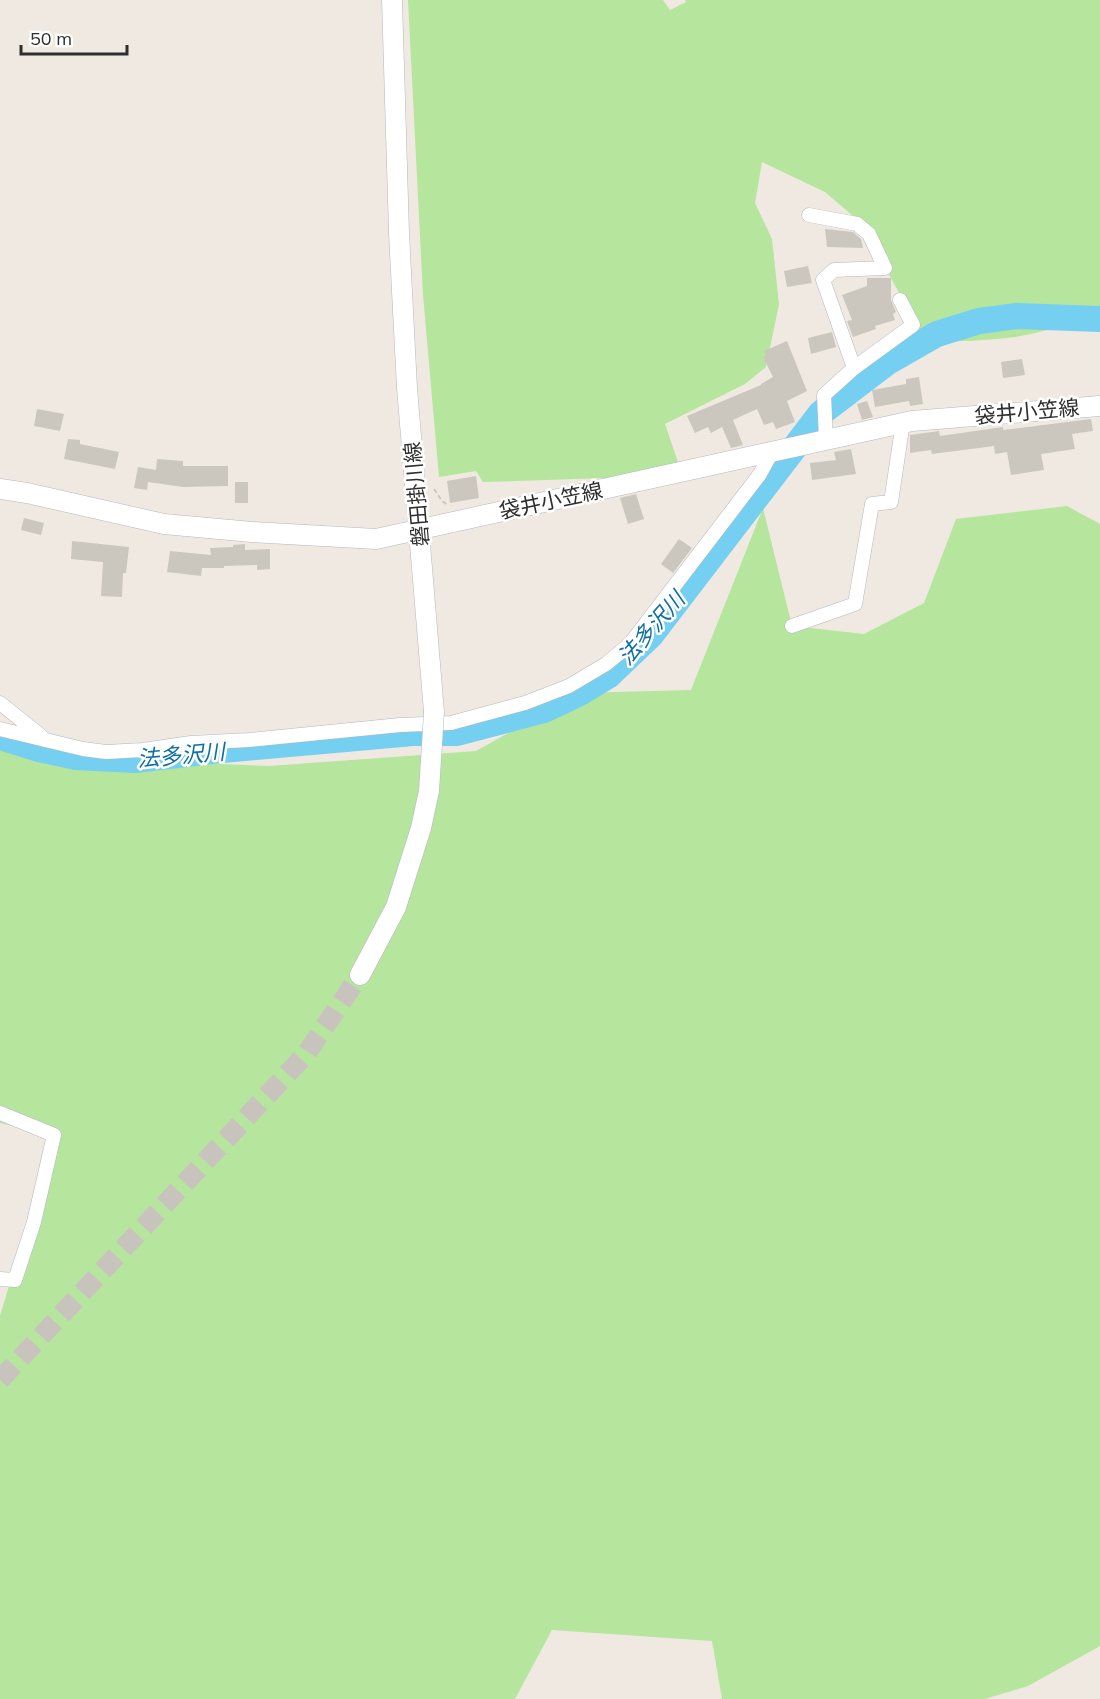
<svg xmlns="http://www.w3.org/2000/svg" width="1100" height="1699" font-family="Mulish,'Noto Sans JP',sans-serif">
<rect width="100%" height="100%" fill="#efe9e1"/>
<path fill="#b6e59e" d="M408 0H663L670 10 686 2 685 0H1100V314C1072 323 1044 332 1015 337 987 341 959 341 931 342L920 330 859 221 825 192 762 162 755 203 772 239 779 304 766 367 745 384 665 424 679 465 607 478 483 482 476 471 439 477 423 295Z
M1067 506 1100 524V1646L1028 1686 985 1699H722L712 1641 552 1630 515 1699H0V1316L54 1135 0 1123V729L121 760 269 766 476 751 580 693 691 690 763 508 792 626 864 634 924 603 956 519Z"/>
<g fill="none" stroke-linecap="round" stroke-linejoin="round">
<path stroke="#75cff0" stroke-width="26" d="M0 737 39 749 76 757 135 760 212 751 413 733H457L544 710 580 693 608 676 651 635 821 413 888 362 937 334 979 321 1017 316 1100 319"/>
</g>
<path fill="#cbc7bf" d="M825 229 853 232 861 239 863 248 827 247Z
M808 266 812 283 787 287 784 271Z
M867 278H891V300L896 312 893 314 895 320 875 326 876 329 853 337 847 321 852 320 842 295 867 286Z
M832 332 836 347 811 354 808 338Z
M787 341 807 391 787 401 795 422 776 429 773 422 764 425 757 409 733 420 743 445 731 448 722 427 711 433 708 427 695 433 687 416 761 385V384L773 377 763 357 766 356 764 351Z
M1022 359 1025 375 1003 378 1001 362Z
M919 377 923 404 910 406 909 401 875 407 872 390 906 384V379Z
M867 401 873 417 862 420 857 404Z
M37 409 64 414 60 431 34 426Z
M1091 419 1093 431 1072 434 1075 449 1041 454 1044 470 1011 475 1007 452 995 454 994 446 932 454 931 450 910 453V435L939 431 940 436 1003 427V430Z
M68 439 80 440V444L119 452 115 469 64 459Z
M851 449 856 474 812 480 810 463 836 460 834 452Z
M157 459 183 461V466H228V486L183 487 148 482 147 490 134 488 138 467 156 470Z
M476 476 479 498 450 503 447 481Z
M235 482H248V503H235Z
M636 494 644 519 628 524 620 498Z
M24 518 44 523 41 535 21 530Z
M679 539 692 548 673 573 661 564Z
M72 541 129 547 126 573H123L122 597 101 596 103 562 71 559Z
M245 544V550L270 549V569L257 570V565L224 566V568H202L201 576 167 572 170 551 211 555 210 548 233 547V545Z"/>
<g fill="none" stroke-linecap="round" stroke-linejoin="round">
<path stroke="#c8c4bd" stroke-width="20" stroke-dasharray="20 10" stroke-linecap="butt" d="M0 1380 306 1054 360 975"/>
<defs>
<path id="minor" d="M809 215 857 224 869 234 885 268 834 270 823 280 854 368
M826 439 824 395 854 368 913 325 900 300
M792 626 855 604 872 504 891 502 903 422
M0 703 41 736
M0 729 83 749 106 752 143 750 191 743 249 740 400 725 451 723 525 703 569 686 606 664 630 644 760 474 772 452
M0 1113 54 1135 34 1222 15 1280 0 1279"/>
<path id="secondary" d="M392 0 399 233 407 388 434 712
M0 489 27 493 164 524 252 532 376 539 912 421 1100 406
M360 975 396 907 421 828 429 791 432 744"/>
</defs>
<use href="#minor" stroke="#b4b7c1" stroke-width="15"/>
<use href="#secondary" stroke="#b4b7c1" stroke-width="21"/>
<path stroke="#c9c9c9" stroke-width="2" stroke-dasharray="4.5 3" stroke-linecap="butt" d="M434 489 442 501 448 505"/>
<use href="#minor" stroke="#fff" stroke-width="14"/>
<use href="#secondary" stroke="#fff" stroke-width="20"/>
<defs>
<path id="secondary-bridge" d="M432 744 434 712"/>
</defs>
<use href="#secondary-bridge" stroke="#b4b7c1" stroke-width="21" stroke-linecap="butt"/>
<use href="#secondary-bridge" stroke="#fff" stroke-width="20"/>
</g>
<g text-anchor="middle" stroke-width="5" stroke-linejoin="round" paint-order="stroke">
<g font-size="21" fill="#2e2e2e" stroke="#fff">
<text transform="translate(1027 412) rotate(-5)" y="7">袋井小笠線</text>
<text transform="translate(417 494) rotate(-95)" y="7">磐田掛川線</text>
<text transform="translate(551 501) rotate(-12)" y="7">袋井小笠線</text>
</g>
<g font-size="22" font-style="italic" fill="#0d6fa3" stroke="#fff">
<text transform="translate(651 628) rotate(-49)" y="8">法多沢川</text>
<text transform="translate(181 755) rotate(-5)" y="8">法多沢川</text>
</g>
</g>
<path d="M21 45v9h106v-9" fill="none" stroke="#2e2e2e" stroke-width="3"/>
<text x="30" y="45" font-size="18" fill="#2e2e2e" stroke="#ffffff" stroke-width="4.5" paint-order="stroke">50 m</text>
</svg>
